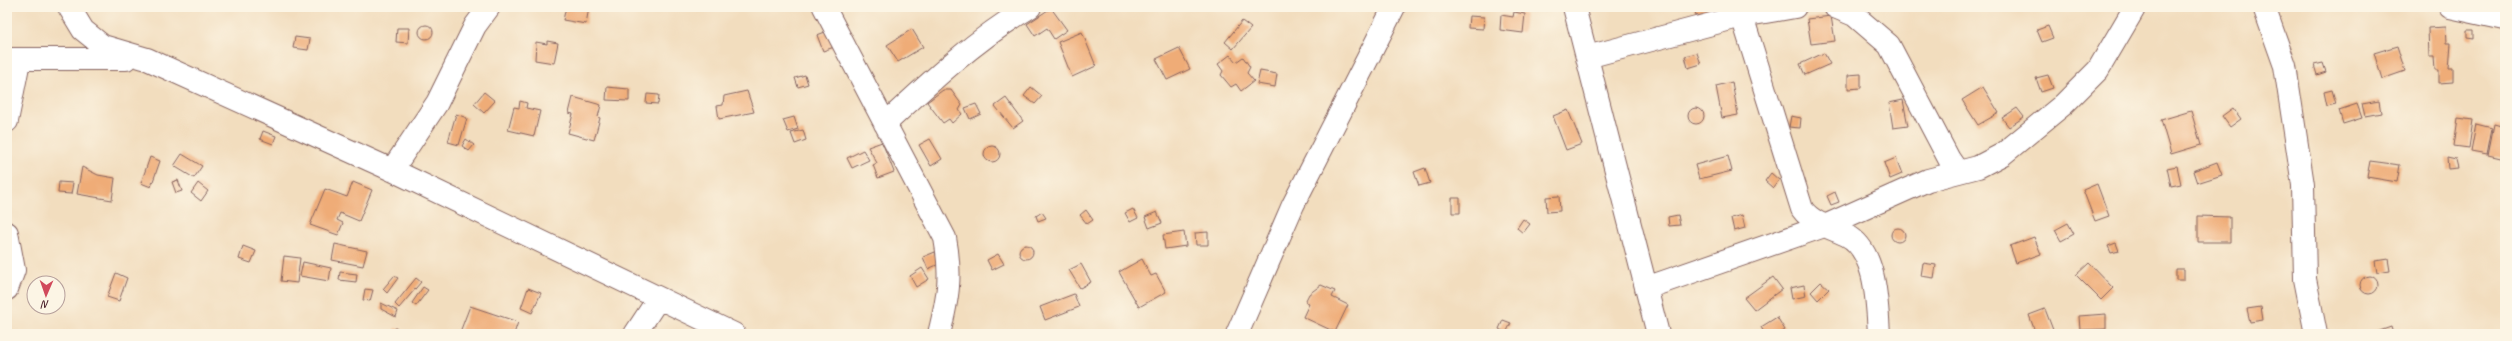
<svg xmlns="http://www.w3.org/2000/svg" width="2512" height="341" font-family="Caveat,sans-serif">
<rect width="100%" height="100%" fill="#fcf5e5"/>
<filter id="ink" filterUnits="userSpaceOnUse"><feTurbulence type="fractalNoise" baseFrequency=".025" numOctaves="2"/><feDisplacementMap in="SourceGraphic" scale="8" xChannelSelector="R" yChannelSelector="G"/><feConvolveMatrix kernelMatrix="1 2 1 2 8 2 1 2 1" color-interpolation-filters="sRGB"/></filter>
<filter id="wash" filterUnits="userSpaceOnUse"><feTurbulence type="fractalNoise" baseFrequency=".012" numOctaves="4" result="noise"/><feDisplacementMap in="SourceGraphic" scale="16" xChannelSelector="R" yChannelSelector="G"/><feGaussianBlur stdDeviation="0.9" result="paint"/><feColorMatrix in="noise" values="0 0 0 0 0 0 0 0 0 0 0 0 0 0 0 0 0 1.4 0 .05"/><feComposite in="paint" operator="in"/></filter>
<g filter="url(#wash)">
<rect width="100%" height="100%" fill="#f2ddbe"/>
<g id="blocks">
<path fill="#efac77" d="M566 7H589L586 24 563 20Z
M1694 7H1729L1730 12 1696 16Z
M1051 8 1067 30 1054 39 1047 28 1035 36 1027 24Z
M1514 12 1525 14 1523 33 1500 30 1501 15 1513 17Z
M1469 16 1484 17 1483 29 1468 28Z
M1831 16 1835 41 1811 44 1807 19Z
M1242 21 1251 28 1233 49 1225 42Z
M419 32a7 7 0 1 1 14 0a7 7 0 1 1-14 0Z
M2048 26 2053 38 2042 42 2037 30Z
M2446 27 2447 43H2451L2449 68H2453V82L2439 83V70H2435L2434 57H2429L2428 28Z
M397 28H409L408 43 396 42Z
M912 29 923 47 898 62 887 45Z
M2467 30H2474V39L2467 38Z
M828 31 834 47 823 51 817 35Z
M1082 32 1096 66 1072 77 1058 42Z
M295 37 310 39 308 50 293 48Z
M547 41 558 43 554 63 535 60 536 42 547 44Z
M2397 46 2405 71 2382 79 2374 53Z
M1179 48 1190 69 1167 80 1156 59Z
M1697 53 1701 64 1688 68 1685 56Z
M1824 53 1830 64 1805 75 1800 64Z
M1230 55 1236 62 1243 57 1250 67 1247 73 1254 81 1241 91 1236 84 1231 87 1221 75 1223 71 1218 64Z
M2323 63 2326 72 2317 75 2314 65Z
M1260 71 1277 74 1275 87 1257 84Z
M1861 74V88L1848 89V75Z
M805 75 808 84 798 87 795 78Z
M2048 75 2053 88 2041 92 2036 78Z
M1732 82 1738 115 1722 118 1716 86Z
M607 87 629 89V101L606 100Z
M1031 87 1042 96 1035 104 1024 96Z
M1983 87 1999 113 1978 125 1962 100Z
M943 90H951L962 105 959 110 962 114 952 123 949 119 943 123 927 102Z
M2332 90 2336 104 2327 106 2324 92Z
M747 91 754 112 719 119 717 106 723 105 724 96Z
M484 92 495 101 484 113 474 104Z
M647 94 659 95 658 104 646 103Z
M573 97 601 105 598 117 600 118 594 140 568 133 573 114 569 113Z
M1006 98 1023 121 1013 128 995 106Z
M1903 100 1908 126 1893 128 1889 103Z
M520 101 527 103 526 108 540 111 534 136 508 130 514 107 519 108Z
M2379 101 2381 113 2365 116 2362 104Z
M976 104 981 114 970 119 965 108Z
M2357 104 2362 118 2343 124 2339 110Z
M1688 116a8 8 0 1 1 16 0a8 8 0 1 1-16 0Z
M2017 108 2024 117 2009 127 2002 118Z
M2233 108 2241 119 2230 127 2222 116Z
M1568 110 1582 144 1566 150 1553 116Z
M2191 111 2201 145 2171 154 2161 120Z
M456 114 467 118 459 145 448 142Z
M1791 116 1801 118 1800 128 1789 127Z
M794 117 798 129 788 132 783 120Z
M2458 118 2473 120 2469 148 2454 146Z
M2476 124 2492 128 2487 154 2471 151Z
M2494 124 2505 127V159L2488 155Z
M803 130 806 140 795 144 791 133Z
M263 131 276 136 273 144 260 139Z
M466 139 474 145 469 151 462 146Z
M930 139 942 159 931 166 919 145Z
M882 142 894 172 878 178 873 165 877 163 868 147Z
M984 154a8 8 0 1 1 16 0a8 8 0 1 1-16 0Z
M863 150 869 160 852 168 847 158Z
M182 154 202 166 194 178 174 166Z
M1728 156 1732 171 1699 179 1695 165Z
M150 157 160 161 151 187 141 183Z
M1896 158 1902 174 1890 179 1884 163Z
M2447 158 2456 160 2458 168 2448 169Z
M2370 161 2400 165 2397 182 2367 177Z
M2217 162 2222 175 2197 183 2193 171Z
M2177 166 2181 184 2171 186 2167 168Z
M82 167 98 175 115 178 112 200 77 194Z
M1425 168 1430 183 1419 186 1414 172Z
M1771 173 1779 180 1773 188 1765 181Z
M178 180 182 191 176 193 172 182Z
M59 182 73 183 71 194 58 193Z
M353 182 372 190 359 221 340 213 337 220 343 223 338 235 310 225 325 189 347 197Z
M198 183 208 191 201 201 191 193Z
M2097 184 2109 216 2095 221 2083 190Z
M1835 192 1839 202 1831 205 1827 196Z
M1559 196 1560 211 1547 212 1546 197Z
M1452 198H1460V213H1452Z
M1133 209 1138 218 1130 222 1125 213Z
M1086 210 1093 220 1087 224 1080 215Z
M1042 212 1046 218 1038 221 1036 216Z
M1157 212 1162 223 1149 228 1145 217Z
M1678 215 1680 225 1669 226 1668 217Z
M1742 215 1745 228 1734 231 1731 218Z
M2198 216 2230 217V242H2198Z
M1523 219 1530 224 1523 233 1517 228Z
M2068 223 2074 234 2061 241 2055 230Z
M1891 235a7 7 0 1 1 14 0a7 7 0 1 1-14 0Z
M1184 232 1186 246 1165 249 1163 235Z
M1208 232V245H1196L1195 233Z
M2034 237 2041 254 2016 263 2010 246Z
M2116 243 2119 251 2111 253 2108 246Z
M335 244 367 251 363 266 332 260Z
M1019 252a7 7 0 1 1 14 0a7 7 0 1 1-14 0Z
M243 246 256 251 251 263 239 259Z
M935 252 939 264 928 269 923 257Z
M998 254 1004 264 992 270 987 260Z
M284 256 300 258 297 283 281 281Z
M1142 259 1151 276 1156 274 1166 292 1139 307 1119 272Z
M2388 259 2390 271 2377 273 2375 261Z
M303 262 331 268 329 281 300 276Z
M1923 263 1936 265 1934 278 1921 276Z
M2089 263 2113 288 2101 300 2076 275Z
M1081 264 1091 282 1080 288 1069 270Z
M922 268 929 279 916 287 910 276Z
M2176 269H2184V280H2176Z
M340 272 357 274 356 282 339 280Z
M116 273 127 278 119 301 107 297Z
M2360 285a9 9 0 1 1 18 0a9 9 0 1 1-18 0Z
M394 276 398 278 387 293 383 289Z
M1773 277 1782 289 1754 310 1744 298Z
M416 278 421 282 399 308 395 304Z
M1821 282 1829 289 1818 300 1811 292Z
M1321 285 1335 291 1332 297 1348 305 1335 332 1303 317 1309 304 1305 302 1309 294Z
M1804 285 1806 296 1792 299 1790 288Z
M423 287 428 290 416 306 412 303Z
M528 288 541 293 532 313 521 308Z
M365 289 373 290 370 301 363 300Z
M1074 294 1079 307 1045 320 1040 307Z
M381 303 398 311 396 317 381 309Z
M470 306 518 322 514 334 460 332Z
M2261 307 2263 320 2250 322 2247 309Z
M2045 309 2053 330 2036 334 2029 315Z
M2106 314V329L2080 330 2079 316Z
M1777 317 1785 330 1779 334H1765L1761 327Z
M1503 320 1511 323 1506 333 1499 329Z
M2391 327 2393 334H2371Z
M395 328 404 331 403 334H394Z"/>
</g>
</g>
<g filter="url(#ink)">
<use href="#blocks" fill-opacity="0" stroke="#85625e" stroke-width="1"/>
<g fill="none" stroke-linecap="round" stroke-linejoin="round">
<defs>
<path id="minor" d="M69 7 83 30 103 46 147 59 392 170 734 334
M824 7 945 238C952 276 948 298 939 334
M1574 7 1658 334
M1835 7 1854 15 1889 45 1949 159 1958 172
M2264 7 2285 66 2303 185 2305 279 2316 334
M2450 7 2505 19
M1742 16 1795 7
M1587 57 1742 16 1802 209C1812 223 1831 228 1846 235 1877 250 1877 305 1879 334
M7 59H126
M7 121 19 61
M885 124C931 81 976 39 1030 7
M392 170 437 103 475 26 489 7
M7 233 14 270 7 289
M1646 288 1827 225 1928 180 1978 167 2003 154 2064 104 2098 70 2135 7
M635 334 658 299
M1237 334 1293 205 1394 7"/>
</defs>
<use href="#minor" stroke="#85625e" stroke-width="24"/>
<use href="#minor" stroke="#fff" stroke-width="22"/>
</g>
</g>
<rect width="2512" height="341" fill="none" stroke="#fcf5e5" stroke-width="24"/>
<g transform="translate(46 295) rotate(182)"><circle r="19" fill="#fcf5e5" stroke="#b59f9b"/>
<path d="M0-3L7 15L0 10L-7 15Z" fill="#d1495b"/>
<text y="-6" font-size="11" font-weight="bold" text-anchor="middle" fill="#4a1f2b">N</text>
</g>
</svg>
